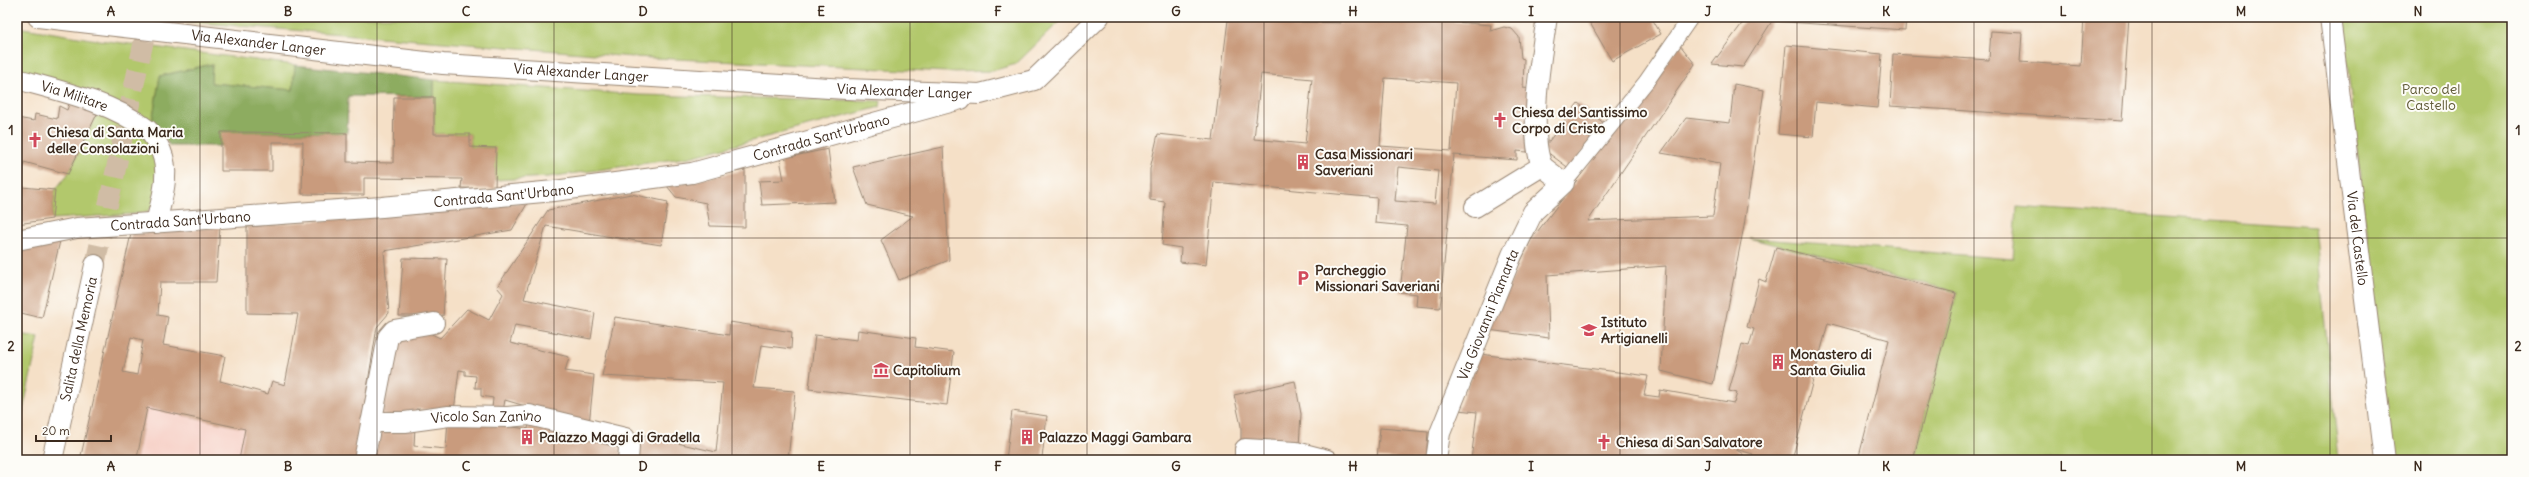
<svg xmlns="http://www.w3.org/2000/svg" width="2529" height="477" font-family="Delius,sans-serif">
<rect width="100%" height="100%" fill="#fdfcf7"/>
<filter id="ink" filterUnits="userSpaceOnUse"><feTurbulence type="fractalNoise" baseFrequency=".025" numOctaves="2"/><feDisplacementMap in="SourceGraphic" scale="8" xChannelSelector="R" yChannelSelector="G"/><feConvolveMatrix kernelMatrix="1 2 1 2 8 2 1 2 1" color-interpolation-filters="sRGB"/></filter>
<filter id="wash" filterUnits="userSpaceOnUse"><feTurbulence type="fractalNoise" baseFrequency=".012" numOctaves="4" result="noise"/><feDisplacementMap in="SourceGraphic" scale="16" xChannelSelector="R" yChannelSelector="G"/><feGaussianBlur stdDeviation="0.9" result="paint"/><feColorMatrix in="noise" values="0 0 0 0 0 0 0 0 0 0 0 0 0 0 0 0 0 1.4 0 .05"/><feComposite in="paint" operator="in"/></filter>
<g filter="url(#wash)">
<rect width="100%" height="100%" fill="#f5e0c7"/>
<path fill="#f7d1c8" d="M170 346 225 356 220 381 268 394 272 381 292 386 285 460H80L101 368 136 375 139 361 167 366Z"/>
<path fill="#b2c86c" stroke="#767945" d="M126 17H1064L1016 64 992 71 948 72 633 57Z
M2342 17H2512V460H2392Z
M17 27 91 39 295 65 293 90 211 83 212 64 160 76 152 122 17 72Z
M434 80 639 95 881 101 880 107 690 157 548 177 495 180V148L470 147V134H434Z
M97 114C109 119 136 128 144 136 159 151 168 201 146 212 143 213 138 213 134 214L52 219 55 190 68 174Z
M2017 207 2315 227 2339 460H1913L1957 292 1749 238 2013 259Z
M17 334 39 337 22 415 17 414Z"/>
<path fill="#8dac60" stroke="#646b3f" d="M212 64 211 83 293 90 295 65 434 80V97L348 96 347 133 222 132 221 146H170L152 122 160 76Z"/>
<g id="blocks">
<path fill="#c99b7d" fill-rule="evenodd" d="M1341 17H1397L1491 25 1490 31 1504 27 1512 29 1519 37 1521 58 1524 59 1523 88 1532 89 1527 152 1517 151V160L1454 155 1440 308 1416 306 1417 294 1400 292 1407 226 1375 223 1377 198 1214 182 1206 265 1180 262 1181 248 1162 245 1165 202 1150 200V169L1158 134 1213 140 1228 20 1341 23ZM1261 74 1312 79 1305 144 1254 139ZM1385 78 1456 83 1451 151 1380 146ZM1398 167 1438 171 1435 204 1395 201Z
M1600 17H1651L1661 34 1612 61 1590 23Z
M1747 17H1906L1905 30 1772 21 1743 67 1712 64Z
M2084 17H2129L2122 121 1890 106 1893 54 1989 60 1991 31 2022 33 2020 62 2081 66Z
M1680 45 1695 64 1588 221 1713 216 1720 163 1661 153 1686 118 1730 123 1734 84 1764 90 1744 226 1713 384 1661 371 1666 266 1547 275 1549 338 1488 330 1531 240Z
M1786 45 1882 54 1877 108 1816 102 1813 137 1778 134Z
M394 97H434V134H470V147L496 148 495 189 461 188 462 179 364 178V195L302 194 303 142H272V171H221V132L347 133V162L393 163Z
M70 101 97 114 68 174 24 162 22 187 55 190 52 219 17 224V118L34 121 35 114 57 119 59 106 67 110Z
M1578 103 1605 124 1570 169 1543 149Z
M943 147 949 260 899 280 881 240 913 216 867 205 853 167Z
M828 149 835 202 762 205 759 181 784 180 780 159Z
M745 170V227L710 226 706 203 676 197 667 186Z
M631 194 668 202 661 245 546 226 524 299 595 313 591 339 515 325 510 343 569 357 565 371 594 375 589 425 505 400 503 411 492 409 493 398 481 396V388H475L476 376 465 375V371L459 370 454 411 416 409 415 419 381 415 393 338 423 330 440 338 467 309 489 320 503 294 497 287 548 210Z
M528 202 512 230 384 251 389 313 377 327 362 419 358 460H239L245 429 147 408 137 458 143 460H80L131 234 220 227 216 282H160L158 315 168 317 163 345 225 356 220 381 268 394 272 381 285 385 298 314 247 313V227ZM131 337 143 340 137 375 123 372Z
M60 241 42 318 17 312V247Z
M1776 247 1956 293 1913 460H1858L1889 340 1828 323 1792 460H1752L1753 454 1735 449 1743 454 1742 460H1471L1477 412 1458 410 1480 354 1648 376 1644 395 1659 397 1660 390 1734 403 1737 393 1729 391 1742 344 1749 346 1754 329 1747 327 1759 279 1766 282Z
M403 258 447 259 443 316H399Z
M615 317 729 335 730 322 792 332 791 349 761 345 754 388 795 391 788 460H636L639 434 716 452 723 383 602 376Z
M858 330 916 338 915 347 954 352 947 405 809 389 815 335 857 340Z
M1295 381 1301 414 1299 446 1241 443V426L1234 395Z
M1012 411 1047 416 1042 458 1052 460H1006Z
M530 418 618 441 622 460H374L379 429 415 427 414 446 446 449 448 419 528 429Z
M1380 428 1428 432 1426 460 1377 458Z"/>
</g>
</g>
<g filter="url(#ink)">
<use href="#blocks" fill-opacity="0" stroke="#988572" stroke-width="1"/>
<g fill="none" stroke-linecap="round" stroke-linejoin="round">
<path stroke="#d0bca5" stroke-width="20" stroke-dasharray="20 10" stroke-linecap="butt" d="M95 265 149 17"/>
<defs>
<path id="pedestrian" d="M1564 183 1646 82 1691 17"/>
<g id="minor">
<path id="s1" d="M38 17 443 64 846 89 980 94 1034 80 1099 17"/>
<path id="s2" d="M2330 17 2385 460"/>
<path id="s3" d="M17 79C61 91 111 102 148 130 153 134 158 145 161 151 171 174 161 201 156 223"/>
<path d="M1542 166C1528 132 1541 55 1547 17"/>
<path id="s4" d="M17 240 77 228 382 207 554 191 692 173 961 99"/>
<path id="s5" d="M371 422H405L449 416 507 417 529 415 625 438 629 447 628 460"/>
<path id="s6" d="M52 460 95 265"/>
<path d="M364 460 388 337 394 330 434 323"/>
<path d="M1245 460V449L1296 452 1327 460"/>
<path id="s7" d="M1436 460 1440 433 1512 255 1533 212 1564 183 1542 166 1475 207"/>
</g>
</defs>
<use href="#pedestrian" stroke="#988572" stroke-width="17"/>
<use href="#minor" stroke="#988572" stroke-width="22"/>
<use href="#pedestrian" stroke="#fff" stroke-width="15"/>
<use href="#minor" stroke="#fff" stroke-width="20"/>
</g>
</g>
<path fill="none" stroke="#3b2a1e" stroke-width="1" stroke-opacity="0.55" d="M200 17V460M377 17V460M554 17V460M732 17V460M910 17V460M1087 17V460M1264 17V460M1442 17V460M1620 17V460M1797 17V460M1974 17V460M2152 17V460M2330 17V460M17 238H2512"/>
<defs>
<symbol id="church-bare" viewBox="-9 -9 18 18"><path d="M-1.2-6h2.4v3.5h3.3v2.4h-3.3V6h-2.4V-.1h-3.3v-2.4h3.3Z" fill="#d1495b" stroke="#fdfcf7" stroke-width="2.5" paint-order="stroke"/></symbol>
<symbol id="building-bare" viewBox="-9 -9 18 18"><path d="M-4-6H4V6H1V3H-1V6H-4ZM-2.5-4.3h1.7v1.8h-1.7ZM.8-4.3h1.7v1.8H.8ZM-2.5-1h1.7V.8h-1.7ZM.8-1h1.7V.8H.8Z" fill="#d1495b" stroke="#fdfcf7" stroke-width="2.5" paint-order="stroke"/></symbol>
<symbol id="parking-bare" viewBox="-9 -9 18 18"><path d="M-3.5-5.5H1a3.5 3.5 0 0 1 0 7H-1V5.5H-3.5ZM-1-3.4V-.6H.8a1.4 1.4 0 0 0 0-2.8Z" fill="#d1495b" stroke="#fdfcf7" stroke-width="2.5" paint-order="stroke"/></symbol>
<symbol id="school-bare" viewBox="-9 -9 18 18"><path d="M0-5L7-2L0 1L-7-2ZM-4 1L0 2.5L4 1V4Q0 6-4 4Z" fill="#d1495b" stroke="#fdfcf7" stroke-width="2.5" paint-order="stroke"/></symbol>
<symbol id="museum-bare" viewBox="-9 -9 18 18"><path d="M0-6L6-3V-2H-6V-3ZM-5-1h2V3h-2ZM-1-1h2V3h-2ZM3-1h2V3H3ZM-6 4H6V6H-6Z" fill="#d1495b" stroke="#fdfcf7" stroke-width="2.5" paint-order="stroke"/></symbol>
</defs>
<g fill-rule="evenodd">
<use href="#church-bare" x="1489" y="109" width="22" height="22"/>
<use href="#church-bare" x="24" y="129" width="22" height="22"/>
<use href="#building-bare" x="1292" y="151" width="22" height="22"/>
<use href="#parking-bare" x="1292" y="267" width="22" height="22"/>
<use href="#school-bare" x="1578" y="319" width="22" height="22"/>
<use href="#building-bare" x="1767" y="351" width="22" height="22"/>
<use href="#museum-bare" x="870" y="359" width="22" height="22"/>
<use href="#building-bare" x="516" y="426" width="22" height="22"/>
<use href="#building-bare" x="1016" y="426" width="22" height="22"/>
<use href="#church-bare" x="1593" y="431" width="22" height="22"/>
</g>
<g text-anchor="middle" stroke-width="4" stroke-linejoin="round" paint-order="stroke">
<g font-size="14" fill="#3b2a1e" stroke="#fdfcf7">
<text dy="5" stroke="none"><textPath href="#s1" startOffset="222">Via Alexander Langer</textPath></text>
<text dy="5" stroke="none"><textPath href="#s1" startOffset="546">Via Alexander Langer</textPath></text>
<text dy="5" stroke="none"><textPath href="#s1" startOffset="870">Via Alexander Langer</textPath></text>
<text dy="5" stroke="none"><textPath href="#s3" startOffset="60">Via Militare</textPath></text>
<text dy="5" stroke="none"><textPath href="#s4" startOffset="813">Contrada Sant'Urbano</textPath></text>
<text dy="5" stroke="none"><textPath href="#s4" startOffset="489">Contrada Sant'Urbano</textPath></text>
<text dy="5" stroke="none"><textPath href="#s4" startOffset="165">Contrada Sant'Urbano</textPath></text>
<text dy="5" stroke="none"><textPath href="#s2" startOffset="223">Via del Castello</textPath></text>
<text dy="5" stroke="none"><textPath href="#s7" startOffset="155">Via Giovanni Piamarta</textPath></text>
<text dy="5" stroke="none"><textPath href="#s6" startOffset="124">Salita della Memoria</textPath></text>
<text dy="5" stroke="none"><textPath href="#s5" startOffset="116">Vicolo San Zanino</textPath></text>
</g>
<g font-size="14" fill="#5f5935" stroke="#fdfcf7">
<text x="2431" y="94">Parco del<tspan x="2431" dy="16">Castello</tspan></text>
</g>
<g font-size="14" font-weight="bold" fill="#3b2a1e" stroke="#fdfcf7" text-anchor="start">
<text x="1512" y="117">Chiesa del Santissimo<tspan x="1512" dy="16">Corpo di Cristo</tspan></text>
<text x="47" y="137">Chiesa di Santa Maria<tspan x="47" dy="16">delle Consolazioni</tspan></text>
<text x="1315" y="159">Casa Missionari<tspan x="1315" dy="16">Saveriani</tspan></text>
<text x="1315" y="275">Parcheggio<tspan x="1315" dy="16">Missionari Saveriani</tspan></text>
<text x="1601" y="327">Istituto<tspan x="1601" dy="16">Artigianelli</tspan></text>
<text x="1790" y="359">Monastero di<tspan x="1790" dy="16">Santa Giulia</tspan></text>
<text x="893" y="375">Capitolium</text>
<text x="539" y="442">Palazzo Maggi di Gradella</text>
<text x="1039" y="442">Palazzo Maggi Gambara</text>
<text x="1616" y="447">Chiesa di San Salvatore</text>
</g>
</g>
<rect width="2529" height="477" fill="none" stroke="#fdfcf7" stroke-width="44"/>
<path d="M36 435v6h75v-6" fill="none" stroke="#3b2a1e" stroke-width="2"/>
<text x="42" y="435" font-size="12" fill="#3b2a1e" stroke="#fdfcf7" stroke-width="3" paint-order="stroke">20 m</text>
<rect x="22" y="22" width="2485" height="433" fill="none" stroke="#3b2a1e" stroke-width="1.5"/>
<g font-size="13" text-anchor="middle" font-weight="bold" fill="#3b2a1e">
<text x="111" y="16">A</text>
<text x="288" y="16">B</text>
<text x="466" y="16">C</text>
<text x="643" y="16">D</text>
<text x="821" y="16">E</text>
<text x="998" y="16">F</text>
<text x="1176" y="16">G</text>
<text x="1353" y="16">H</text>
<text x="1531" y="16">I</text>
<text x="1708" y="16">J</text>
<text x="1886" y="16">K</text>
<text x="2063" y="16">L</text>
<text x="2241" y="16">M</text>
<text x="2418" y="16">N</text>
<text x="11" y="135">1</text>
<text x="2518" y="135">1</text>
<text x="11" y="351">2</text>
<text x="2518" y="351">2</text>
<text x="111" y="471">A</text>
<text x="288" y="471">B</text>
<text x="466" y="471">C</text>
<text x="643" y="471">D</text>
<text x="821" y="471">E</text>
<text x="998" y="471">F</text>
<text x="1176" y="471">G</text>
<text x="1353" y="471">H</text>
<text x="1531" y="471">I</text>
<text x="1708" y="471">J</text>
<text x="1886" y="471">K</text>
<text x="2063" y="471">L</text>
<text x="2241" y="471">M</text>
<text x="2418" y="471">N</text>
</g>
</svg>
